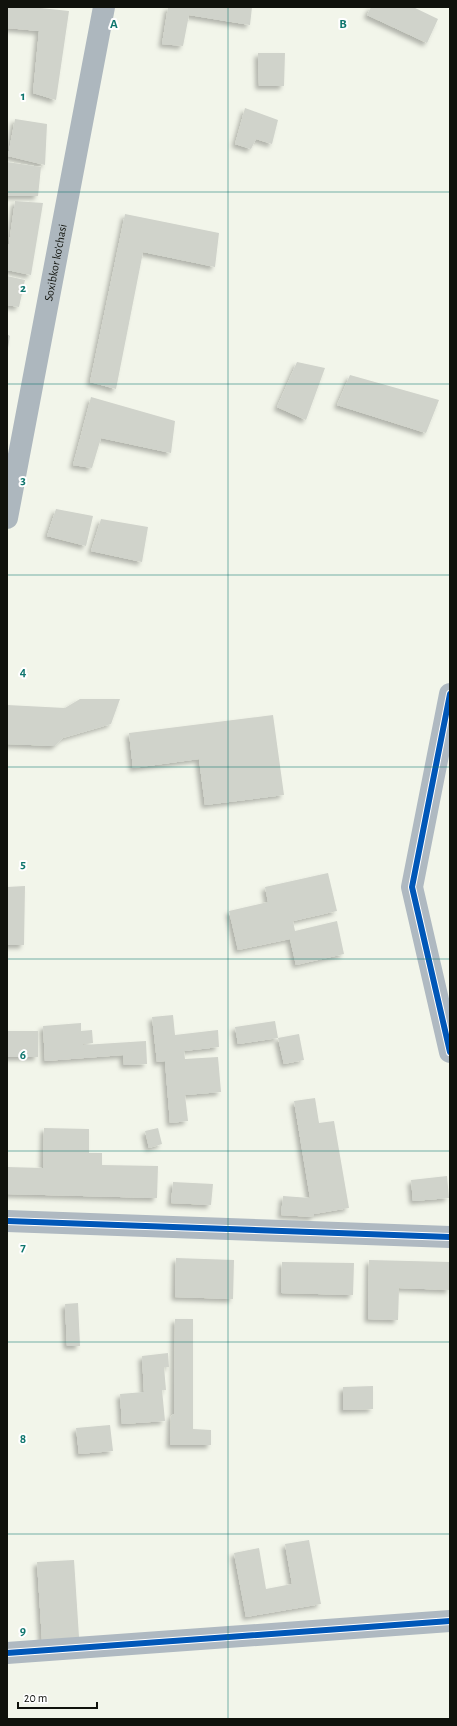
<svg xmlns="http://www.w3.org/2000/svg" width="457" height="1726" font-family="'Alegreya Sans',sans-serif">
<defs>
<filter id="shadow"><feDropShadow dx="-3.5" dy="3.5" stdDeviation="2" flood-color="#0004"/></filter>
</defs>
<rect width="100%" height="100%" fill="#f2f5ea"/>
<path fill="#d0d3cb" filter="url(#shadow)" d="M8 7H31L69 11 56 100 33 93 39 31 7 28Z
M168 7H252L250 25 189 15 183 46 162 44Z
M371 7H413L438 19 427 43 367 15Z
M258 53H285L284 86H259Z
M245 108 278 120 272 144 256 139 251 149 235 144Z
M15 119 47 124 45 165 8 156Z
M7 162 41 167 38 196H7Z
M15 201 43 203 31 275 7 270V258Z
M125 214 219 233 215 267 143 252 116 389 90 382Z
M7 276 25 280 19 307 7 305Z
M7 334 10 336 8 348H7Z
M297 362 325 368 306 420 277 407Z
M350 375 439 400 426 433 337 405Z
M91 397 175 421 171 453 101 438 92 468 73 465Z
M56 509 93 516 86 546 47 536Z
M101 519 148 527 142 562 91 551Z
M80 699H120L111 724 63 738 55 746 7 744V705L65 708Z
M273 715 284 795 205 805 199 759 133 768 129 733Z
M328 873 337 911 293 921 295 931 337 921 344 954 296 965 290 939 238 950 229 911 268 902 265 887Z
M25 886 24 945H7V887Z
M173 1015 175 1035 218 1030 219 1047 184 1051 185 1059 218 1057 221 1092 185 1095 188 1121 170 1123 165 1061 157 1062 152 1017Z
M275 1021 278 1038 238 1044 235 1027Z
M81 1023V1031L92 1030 93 1043 83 1044V1045L146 1041 147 1064 124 1065 123 1055 45 1061 43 1026Z
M7 1031H38V1057H7Z
M299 1034 304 1060 284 1064 278 1038Z
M315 1098 319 1123 334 1121 349 1208 314 1214V1217L281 1215 283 1196 310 1198 294 1101Z
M44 1128 89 1129V1153H102V1165L158 1166 157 1198 7 1194V1167L43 1168Z
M158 1128 162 1144 149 1148 145 1131Z
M447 1176 449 1198 413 1201 411 1180Z
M173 1182 213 1184 211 1205 171 1203Z
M176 1258 234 1260 233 1299 175 1297Z
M369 1260 450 1262V1290L399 1288 398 1320 368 1319Z
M282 1262 354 1263 353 1295 281 1293Z
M78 1303 80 1346H67L65 1304Z
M175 1319H193V1429L211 1430V1445H170L171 1416 174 1414Z
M168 1353 169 1367H164L166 1390H162L165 1421 122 1424 120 1394 144 1392 142 1356Z
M373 1386V1409L343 1410V1387Z
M110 1425 113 1451 79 1454 76 1428Z
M309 1540 321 1604 246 1617 234 1553 259 1548 266 1589 292 1584 285 1544Z
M74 1560 79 1637 42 1640 37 1562Z"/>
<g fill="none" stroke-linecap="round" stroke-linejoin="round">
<path stroke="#afb9c1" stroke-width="22" d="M450 694 412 887 450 1052
M7 1221 450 1237
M7 1653 450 1621"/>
<path stroke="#adb7be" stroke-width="22" id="s1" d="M7 518 104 7"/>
<defs>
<path id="cycleway" d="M450 694 412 887 450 1052
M7 1221 450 1237
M7 1653 450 1621"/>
</defs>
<use href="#cycleway" stroke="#fff" stroke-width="8"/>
<use href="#cycleway" stroke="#0057b8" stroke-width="6"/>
</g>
<path fill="none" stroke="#0f766e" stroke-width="1" stroke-opacity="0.55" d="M228 7V1719M7 192H450M7 384H450M7 575H450M7 767H450M7 959H450M7 1151H450M7 1342H450M7 1534H450"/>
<g text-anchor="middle" stroke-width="4" stroke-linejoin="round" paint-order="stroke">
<g font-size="12" fill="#10120c" stroke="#fff">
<text dy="4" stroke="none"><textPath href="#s1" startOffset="260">Soxibkor ko'chasi</textPath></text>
</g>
</g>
<g font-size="13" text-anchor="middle" font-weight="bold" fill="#0f766e" stroke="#fff" stroke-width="4" stroke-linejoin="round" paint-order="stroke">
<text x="114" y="28">A</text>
<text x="343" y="28">B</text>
<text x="23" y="100">1</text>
<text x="23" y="292">2</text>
<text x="23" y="484">3</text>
<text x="23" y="676">4</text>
<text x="23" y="868">5</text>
<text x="23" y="1059">6</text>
<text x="23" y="1251">7</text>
<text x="23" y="1443">8</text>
<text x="23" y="1635">9</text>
</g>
<rect width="457" height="1726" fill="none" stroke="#10120c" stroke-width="16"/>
<path d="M18 1702v6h79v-6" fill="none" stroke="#10120c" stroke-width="2"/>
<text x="24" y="1702" font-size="12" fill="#10120c" stroke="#ffffff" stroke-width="3" paint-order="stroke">20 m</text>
</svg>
